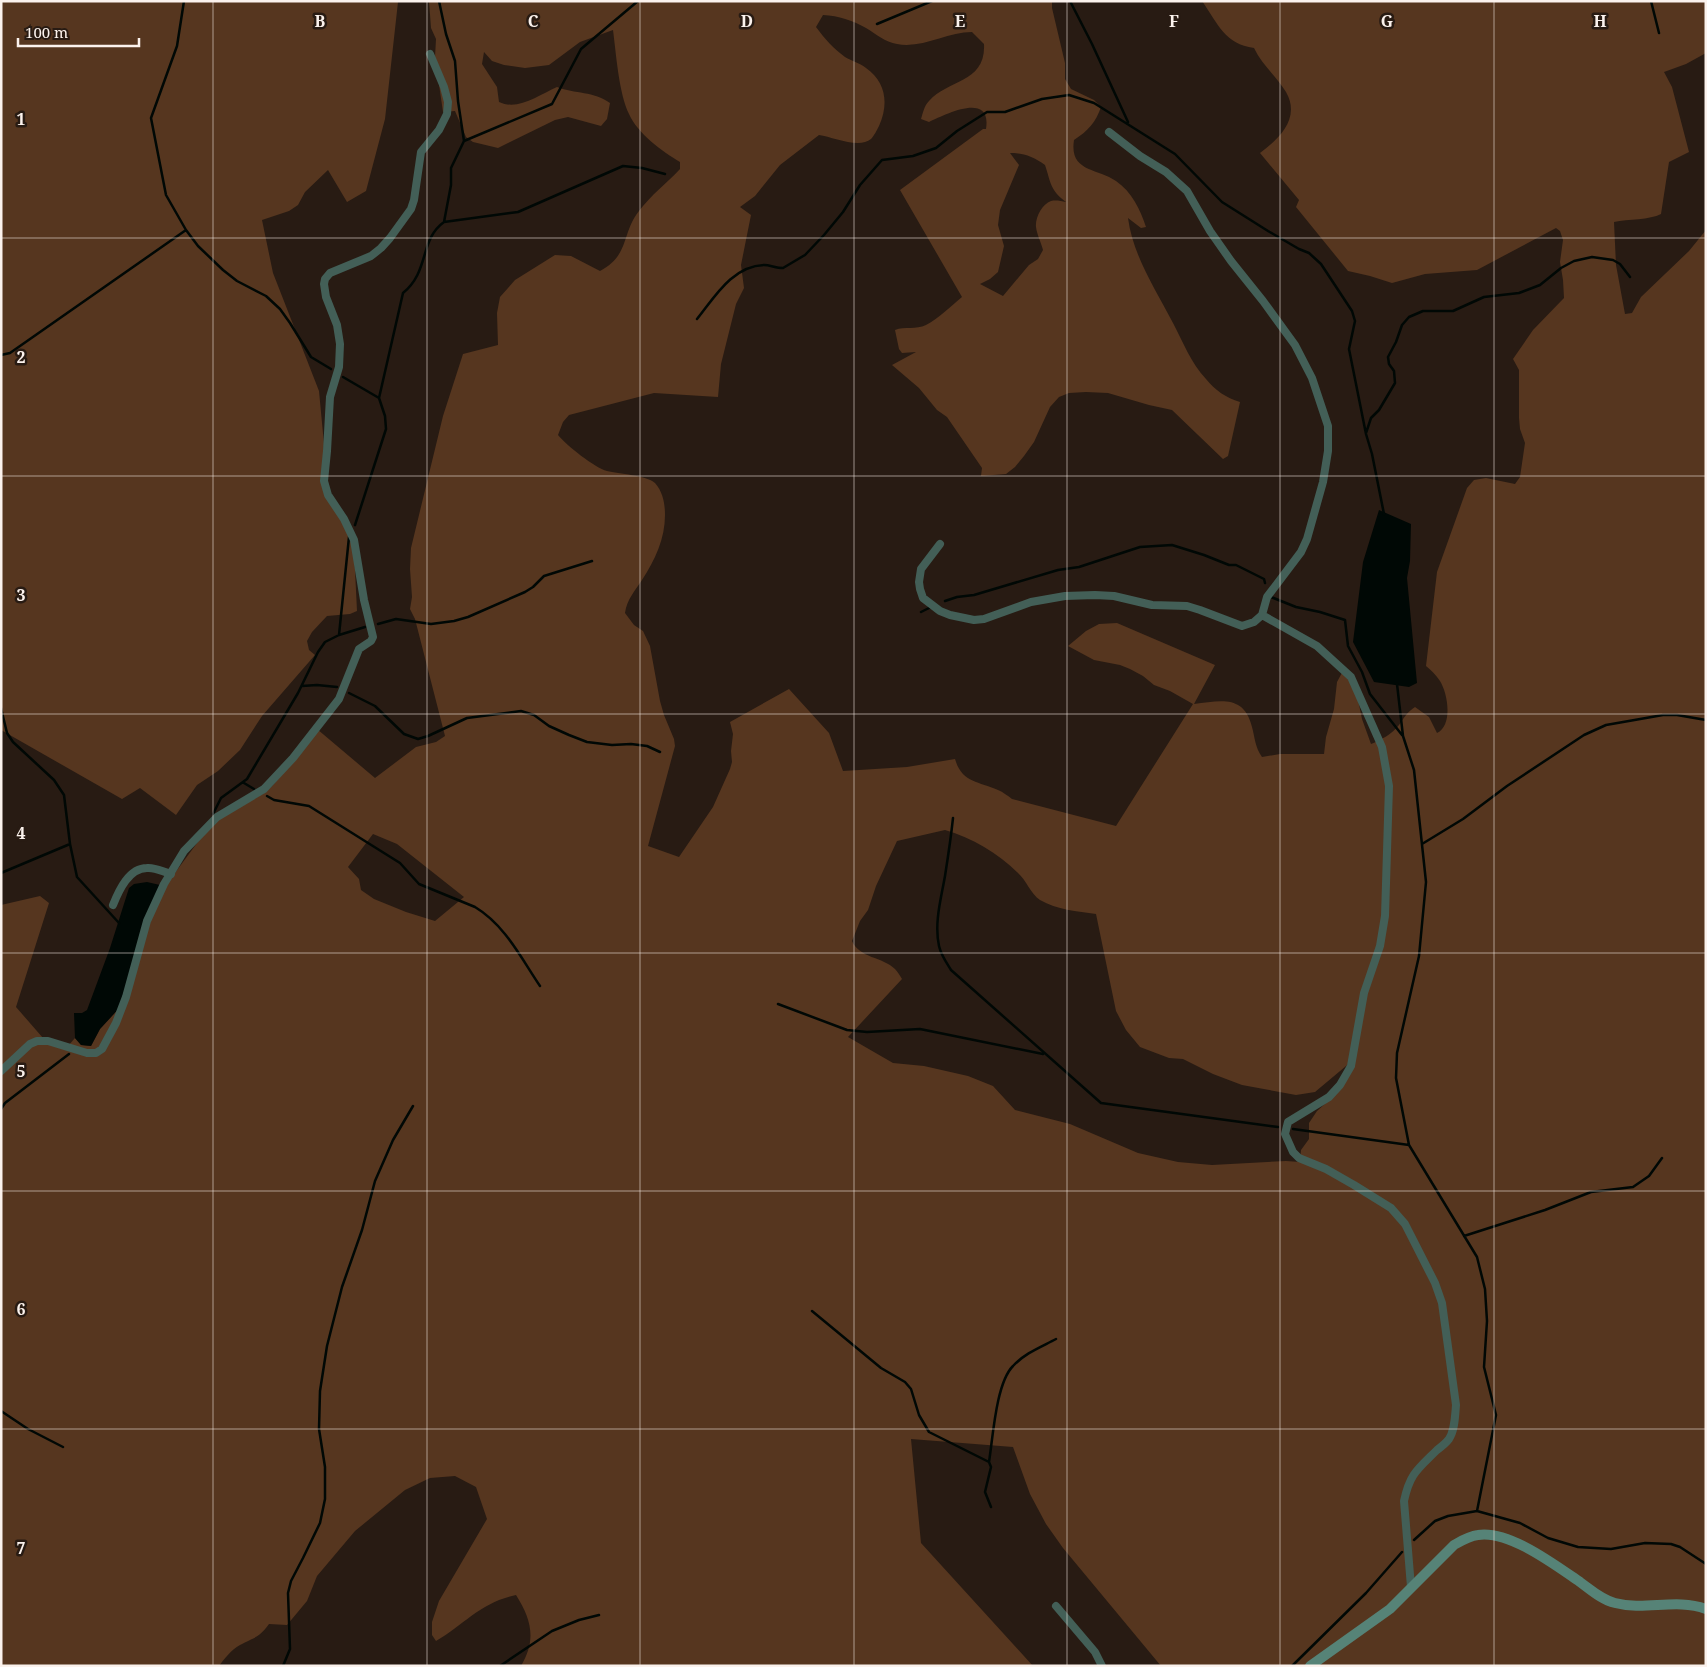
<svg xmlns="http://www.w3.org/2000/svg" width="1707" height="1667" font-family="'Noto Serif',serif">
<rect width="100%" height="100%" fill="#281b13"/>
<path fill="#56361f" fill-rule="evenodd" d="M1 1 398 2 385 119 366 191 347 202 328 170 305 192 298 205 289 211 262 220 273 273 319 391 324 444 322 476 354 549 357 611 350 614 327 616 312 632 307 641 309 650 315 655 262 716 240 750 218 771 197 785 176 815 140 788 122 799 1 730Z
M429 1H1052V8L1065 63V79L1071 89 1094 100 1101 107C1096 122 1088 131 1074 140 1069 172 1097 168 1116 181 1132 192 1140 209 1146 227L1141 228 1128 218C1133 256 1156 290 1173 323 1183 342 1191 363 1206 379 1215 390 1226 398 1240 402L1228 456 1223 459 1172 410 1149 405 1108 393 1086 392 1069 393 1059 397 1050 407 1034 442 1024 456 1015 467 1006 474 981 476 982 468 947 417 937 410 919 388 892 365 916 352 902 353 899 349 895 330C905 326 916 330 926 325 939 318 951 306 962 297L900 190 983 129H986C992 91 946 114 929 122L921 119C923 113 924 106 929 101 948 79 986 83 984 44L972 32C947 32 922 49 897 44 885 42 876 34 866 28 852 20 839 16 823 15L816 27C824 38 834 49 845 57 852 61 860 63 866 68 886 82 889 104 879 126 877 130 874 136 871 139 859 149 833 137 819 135L780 165 755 196 740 207 751 215 741 265 744 288 736 304 721 364 718 397 654 393 569 415 563 422 558 435C566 445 595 468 607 471 619 474 646 475 655 483 663 492 665 504 665 515 665 539 655 560 642 580 635 591 627 599 625 613L634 625 643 631 650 646 660 701 664 715 674 739 675 746 648 846 679 857 713 807 730 769 732 762 731 751 733 734 730 722 789 689 829 733 843 771 907 767 955 759C962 783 978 781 998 790 1003 792 1008 796 1012 799L1116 826 1193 704 1170 691 1154 685 1143 676 1130 669 1120 665 1094 660 1068 646 1086 631 1099 624 1117 623 1215 665 1194 704C1220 701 1244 694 1252 727 1255 738 1255 747 1262 757L1280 754H1324L1326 737 1334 709 1337 682 1344 669 1356 690 1362 719 1371 744C1381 740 1392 734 1399 725 1404 718 1407 712 1415 707L1429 717 1437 733C1453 725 1448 694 1440 681 1436 675 1431 670 1426 666L1437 572 1467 488 1474 480 1486 478 1515 484 1520 477 1525 443 1520 429 1519 418V370L1513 359 1533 330 1564 298 1563 280 1560 262 1563 240 1560 231 1556 228 1477 270 1425 274 1392 283 1370 276 1348 271 1296 207 1299 200 1260 153C1279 139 1301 118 1286 92 1277 77 1262 65 1254 48 1225 44 1218 24 1202 1H1706V53L1686 64 1664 72 1672 87 1689 152 1669 162 1661 214C1650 220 1628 219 1614 222L1616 265 1625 314 1632 313 1641 297 1689 251 1706 230V1666H1161L1063 1548 1046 1524 1030 1494 1013 1447 911 1439 921 1543 1033 1666H521C537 1639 531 1619 516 1595 481 1602 465 1624 436 1641L432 1635V1622L439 1601 487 1519 476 1487 455 1476 430 1478 405 1490 355 1531 317 1576 307 1601 287 1625 269 1624C258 1639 254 1637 240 1645 231 1650 225 1658 219 1666H1V905L40 896 49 903 16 1007 43 1038 68 1046 75 1038 81 1045 91 1046 100 1029 123 1004 160 893 203 835 214 817 249 798 263 794 273 785 317 729 375 778 416 747 436 742 445 736 415 619 410 609 412 597 410 569 411 548 443 416 463 354 498 345 497 313 500 297 515 280 555 255 571 256 600 271C630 255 621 234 639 211 651 195 667 183 680 169V162C663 152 637 133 629 114 619 94 616 53 613 30L580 42 549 65 525 68 504 65 492 61 484 52 482 64 497 87 499 102C518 111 539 95 557 87 575 94 594 91 610 103L607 119 601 126 568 117 555 120 498 148 473 142 466 137 455 111 443 112 435 57 436 39 431 28ZM1010 153C1024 153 1034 157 1045 165 1051 183 1050 190 1066 202 1061 201 1056 200 1051 201 1042 204 1035 218 1036 227 1037 235 1041 242 1043 250L1038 259 1029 265 1003 296 980 284 990 279 998 272 1004 246 998 225 1000 210 1019 165ZM945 830C972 838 998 853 1018 873 1026 880 1031 894 1040 900 1057 910 1077 911 1096 914L1116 1011 1126 1030 1140 1047 1169 1058 1183 1059 1213 1074 1242 1085 1296 1095 1315 1092 1352 1061 1327 1102 1317 1111 1309 1123V1139L1301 1150 1300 1162 1286 1161 1212 1165 1178 1162 1138 1153 1070 1124 1015 1110 993 1086 968 1076 924 1066 893 1063 848 1037 902 979C900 976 898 972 895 969 883 957 859 958 852 941L860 921 868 910 876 886 897 841ZM373 834 397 844 464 897 435 921 406 912 374 899 361 890 359 879 348 867Z"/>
<path fill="#000805" d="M1379 510 1411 524 1410 561 1407 578 1417 683 1409 687 1374 682 1353 642 1363 562Z
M147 882 160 885 123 1004 100 1029 91 1046 81 1045 75 1038 74 1013H82L87 1010 110 948 129 888 134 884Z"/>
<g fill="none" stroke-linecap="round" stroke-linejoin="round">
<path stroke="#000805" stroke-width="2.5" d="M184 1 177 46 151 118 166 195 186 230 198 246 223 270 237 281 266 296 280 309 290 323 311 357 331 369
M439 1 446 34 455 61 458 101 464 141 451 168V185L444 222
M1070 1 1092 44 1128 122
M1651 1 1659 33
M877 24 932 1
M464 141 552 104 581 49 638 1
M697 319C714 298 732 266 764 265 770 265 776 268 783 268L805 255 824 235 843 212 860 185 882 160 913 156 936 148 957 131 987 112H1005L1042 99 1069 95 1094 103 1175 154 1222 202 1268 231 1299 249 1309 253 1321 264 1352 311 1355 321 1349 349 1366 434 1372 454 1384 514
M1 355 10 353 186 230
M343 377 379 398
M1366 433 1371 418 1379 410 1395 383 1394 371 1389 364 1388 357 1396 342 1402 325 1409 317 1423 311H1453L1484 297 1519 293 1540 285 1561 268 1574 261 1592 257 1613 260 1620 264 1630 277
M355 525 386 429 385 416 379 398 403 293C430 271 419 240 444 222L518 212 623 166 642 168 665 174
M1271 597 1296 607 1320 612 1345 620 1348 646 1362 672 1370 694 1402 735
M945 601 957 597 974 595 1058 570 1079 567 1140 547 1172 545 1204 555 1229 565H1236L1264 579 1265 583
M921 612 931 607
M378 624 396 619 431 624 454 621 468 617 525 592 533 587 544 576 592 561
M339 635 349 537
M1397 684 1403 736 1414 770 1426 882 1419 956 1397 1053 1396 1078 1409 1145 1477 1257 1485 1289 1487 1321 1484 1367 1496 1415 1477 1511
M302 686 317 685 337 687
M349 693 375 706 404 734 418 739 428 736 467 718 521 711 534 715 549 726 569 735 587 742 612 745 631 744 647 746 660 752
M1 708 7 733 13 742 54 780 64 795 70 844 77 877 119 923
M244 783 254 789
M267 796 274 800 309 806 400 863 419 884 475 907C505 925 521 958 540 986
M213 814 221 798 247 779 298 693 318 652 325 642 339 635 365 627
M953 818C951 837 948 857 945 876 941 899 934 923 939 946 941 955 946 962 951 970L1101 1103 1278 1127
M1422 844 1463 819 1507 786 1584 735 1606 725 1663 715H1677L1706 720
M1 873 70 844
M778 1004 847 1030 867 1032 920 1029 1043 1054
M1 1109 5 1103 69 1054
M1293 1129 1409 1145
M1464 1236 1545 1210 1591 1192 1633 1187 1649 1176 1662 1158
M812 1311 881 1368 905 1382 911 1389 919 1415 929 1432 989 1462
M1 1411 28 1429 63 1447
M991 1507 985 1492 991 1467 989 1462C993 1437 996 1383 1013 1366 1025 1353 1041 1347 1056 1339
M1414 1540 1435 1521 1448 1516 1477 1511 1520 1523 1548 1538 1578 1547 1611 1549 1645 1543 1671 1544 1680 1547 1706 1564
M283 1666 290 1649 288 1593 291 1581 303 1558 320 1523 325 1499V1467L319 1429 320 1391 327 1346 342 1287 362 1230 375 1181 393 1140 413 1106
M500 1666 552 1631 579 1620 599 1615
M1292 1666 1366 1593 1402 1552"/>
<path stroke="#435f57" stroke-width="8" d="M940 544 921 569 919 582 920 589 923 598 940 611 950 615 974 620 984 619 1031 602 1065 596 1095 595 1114 596 1152 605 1187 606 1200 610 1242 626 1254 622 1262 615 1267 597 1301 552 1307 539 1323 482 1328 451V426L1312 378 1295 345 1263 301 1231 261 1210 231 1187 191 1166 172 1140 156 1109 132
M1262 615 1317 646 1351 677 1382 747 1389 786 1385 916 1380 946 1364 993 1351 1066 1340 1085 1329 1097 1288 1122 1285 1134 1293 1152 1299 1158 1326 1169 1354 1185 1391 1208 1405 1224 1435 1283 1442 1303 1456 1405C1455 1416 1455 1430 1449 1439 1446 1443 1441 1447 1437 1450 1418 1469 1410 1473 1404 1501L1411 1587
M113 905C119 890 129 868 147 868 155 867 163 872 171 874
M1 1071 30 1044 37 1041H48L87 1053H96L102 1049 116 1023 126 997 147 921 164 884 184 851 217 817 264 789 293 758 339 699 359 649 371 641 373 637 364 600 354 540 344 519 328 495 324 481 327 451 330 397 339 367 340 344 337 325 326 297 324 284 325 279 330 273 371 256 381 248 390 238 411 209 414 200 421 152 439 130 447 114 448 102 444 87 430 54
M1056 1606 1095 1652 1102 1666"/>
<path stroke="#568377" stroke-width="10" d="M1310 1666 1390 1609 1454 1545C1461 1541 1469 1536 1478 1535 1509 1530 1555 1565 1580 1582 1591 1590 1602 1600 1615 1603 1645 1611 1676 1598 1706 1609"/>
</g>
<path fill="none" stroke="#fbf2ed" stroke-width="1" stroke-opacity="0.55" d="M213 1V1666M427 1V1666M640 1V1666M854 1V1666M1067 1V1666M1280 1V1666M1494 1V1666M1 238H1706M1 476H1706M1 714H1706M1 953H1706M1 1191H1706M1 1429H1706"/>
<g font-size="16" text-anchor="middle" font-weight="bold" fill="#fbf2ed" stroke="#281b13" stroke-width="5" stroke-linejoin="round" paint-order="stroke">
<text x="320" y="27">B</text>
<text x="533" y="27">C</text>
<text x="747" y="27">D</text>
<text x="960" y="27">E</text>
<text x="1174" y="27">F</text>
<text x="1387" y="27">G</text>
<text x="1600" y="27">H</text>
<text x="21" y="125">1</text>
<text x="21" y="363">2</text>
<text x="21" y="601">3</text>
<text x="21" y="839">4</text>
<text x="21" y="1077">5</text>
<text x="21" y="1315">6</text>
<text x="21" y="1554">7</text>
</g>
<rect width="1707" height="1667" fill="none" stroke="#fbf2ed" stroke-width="5"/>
<path d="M18 38v8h121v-8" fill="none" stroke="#fbf2ed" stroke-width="2.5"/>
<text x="25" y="38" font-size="15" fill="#fbf2ed" stroke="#281b13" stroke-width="4" paint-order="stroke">100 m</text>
</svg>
